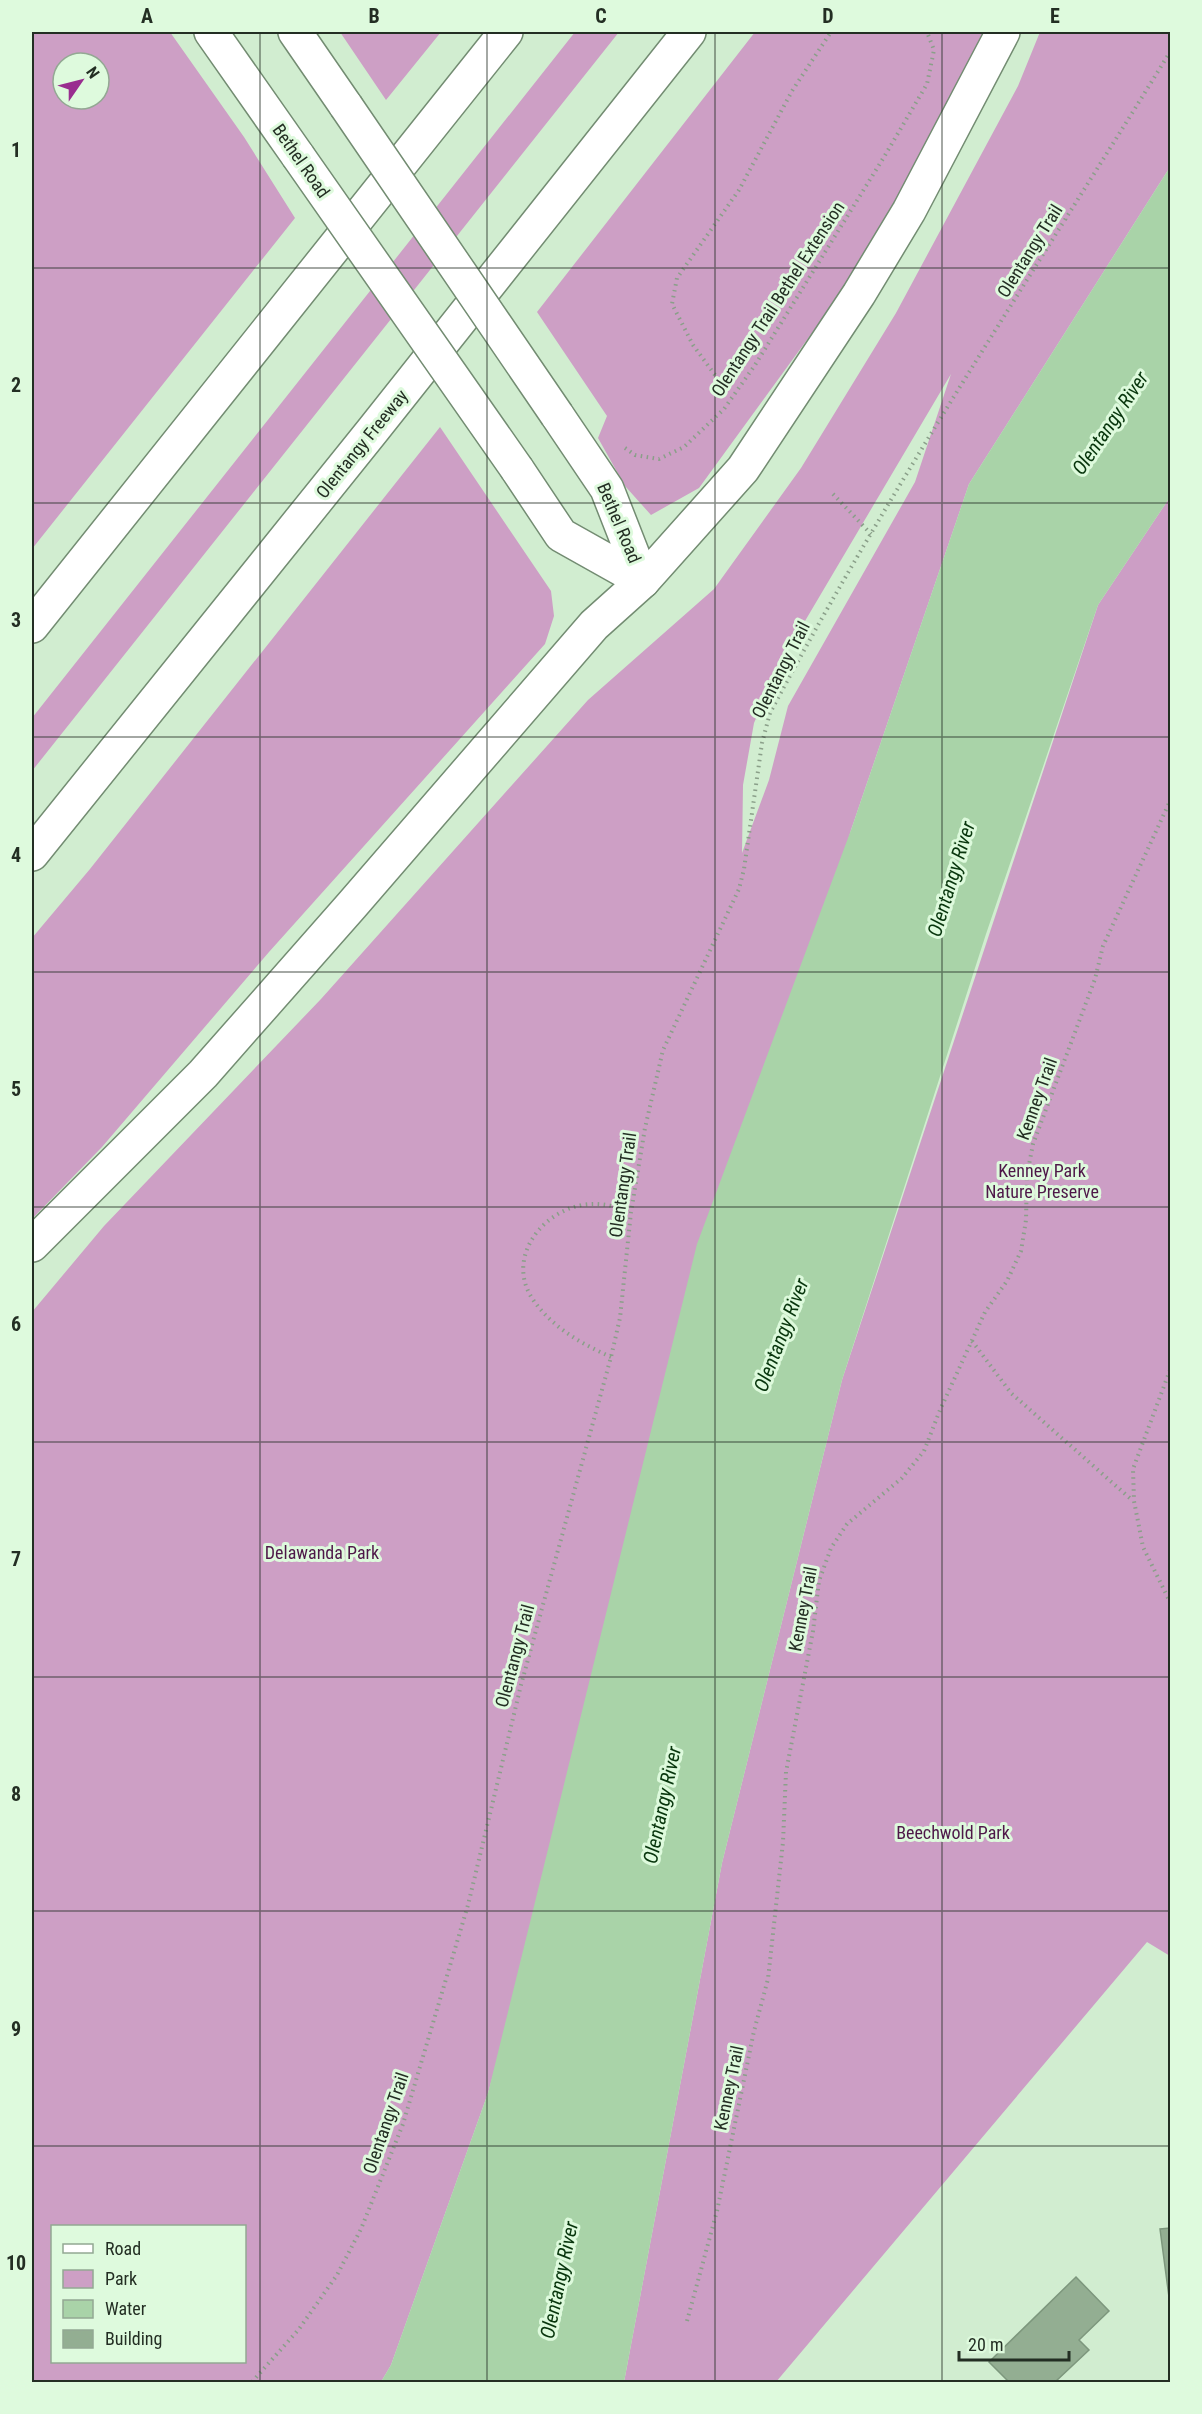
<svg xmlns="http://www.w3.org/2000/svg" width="1202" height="2414" font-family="'Roboto Condensed',sans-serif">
<rect width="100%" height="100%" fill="#d1edd0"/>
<path fill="#cd9fc5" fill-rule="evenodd" d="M32 32H170L244 137 295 218 32 549ZM63 63H99V99H63Z
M340 32H441L386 100Z
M575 32H619L32 771V718Z
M755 32H986L966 81 877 234 836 300 699 488 651 515 625 486 598 438 607 416 537 312Z
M1040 32H1170V167L969 484 851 830 488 2093 391 2365 381 2382H32V1312L104 1226 321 999 588 700 714 589 801 468 896 313 1018 86ZM951 374 915 482 788 706 769 780 742 853 743 785 754 723 779 665ZM52 2226H244V2362H52Z
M440 427 551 591 554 616 545 644 269 952 102 1147 32 1219V938L90 869Z"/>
<path fill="#cc9ec5" d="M1170 497V1956L1147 1942 776 2382H624L722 1863 842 1380 1098 605Z"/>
<path fill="#a9d3a8" d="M1170 167V497L1098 605 986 934 842 1380 722 1863 624 2382H381L391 2365 488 2093 697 1244 851 830 969 484Z"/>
<path fill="#93ae92" stroke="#7d977d" stroke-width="1.5" d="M1170 2228V2296L1169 2297 1160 2229Z
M1076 2277 1109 2311 1079 2340 1089 2350 1055 2382H1009L989 2362Z"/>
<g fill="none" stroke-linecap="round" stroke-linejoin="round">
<defs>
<path id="primary" d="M211 32 298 156
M295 32 346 106
M557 415 607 489 643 581
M517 469 561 535 643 581"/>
<path id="highway" d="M32 626 506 32
M32 854 373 430 689 32
M32 1245 203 1074 352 905 594 625 643 581 743 469 859 294 909 211 1003 32"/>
</defs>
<use href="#primary" stroke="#738c72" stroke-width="36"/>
<use href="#highway" stroke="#738c72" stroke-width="36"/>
<path stroke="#8a9f89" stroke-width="4" stroke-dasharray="1.5 4.5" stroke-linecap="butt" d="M715 375 693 345 672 304 677 278 739 190 792 91 831 32
M625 448 635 455 659 459 684 447 724 409 755 365 884 157 927 84 934 50 927 32
M833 494 871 534
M972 1341 1011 1393 1133 1501
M611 1357C582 1344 553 1328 534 1301 505 1261 539 1213 582 1205 600 1202 615 1206 631 1212
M1170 1370 1133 1469 1134 1501 1143 1547 1170 1602
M687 2321 717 2211 754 2031 768 1979 783 1842 786 1772 813 1631 819 1581 831 1548 847 1524 902 1478 924 1451 940 1410 985 1312 1007 1281 1021 1251 1026 1220 1027 1175 1033 1144 1095 979 1103 946 1170 801
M252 2382 299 2329 337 2275 361 2229 403 2124 468 1905 521 1685 611 1357 620 1318 631 1212 645 1128 663 1050 739 889 744 869 762 743 770 713C891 485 1035 271 1170 52"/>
<use href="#primary" stroke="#fff" stroke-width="33"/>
<use href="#highway" stroke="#fff" stroke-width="33"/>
<defs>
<path id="primary-bridge" d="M346 106 557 415
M298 156 517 469"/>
</defs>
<use href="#primary-bridge" stroke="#738c72" stroke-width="36" stroke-linecap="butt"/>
<use href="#primary-bridge" stroke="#fff" stroke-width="33"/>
</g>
<path fill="none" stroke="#232e23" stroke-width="1.5" stroke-opacity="0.55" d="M260 32V2382M487 32V2382M715 32V2382M942 32V2382M32 268H1170M32 503H1170M32 737H1170M32 972H1170M32 1207H1170M32 1442H1170M32 1677H1170M32 1911H1170M32 2146H1170"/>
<g text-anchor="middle" stroke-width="6" stroke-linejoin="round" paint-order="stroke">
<g font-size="18" fill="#232e23" stroke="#defadd">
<text transform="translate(301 161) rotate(55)" y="6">Bethel Road</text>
<text transform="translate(1030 251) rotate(-58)" y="6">Olentangy Trail</text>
<text transform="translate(778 299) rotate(-57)" y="6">Olentangy Trail Bethel Extension</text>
<text transform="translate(362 444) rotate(-51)" y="6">Olentangy Freeway</text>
<text transform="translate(619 523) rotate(67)" y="6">Bethel Road</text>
<text transform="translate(781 670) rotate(-63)" y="6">Olentangy Trail</text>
<text transform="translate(1037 1099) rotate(-70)" y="6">Kenney Trail</text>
<text transform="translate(623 1185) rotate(-82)" y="6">Olentangy Trail</text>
<text transform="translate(803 1609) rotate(-79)" y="6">Kenney Trail</text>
<text transform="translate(515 1656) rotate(-75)" y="6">Olentangy Trail</text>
<text transform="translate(729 2088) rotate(-78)" y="6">Kenney Trail</text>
<text transform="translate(386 2123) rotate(-71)" y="6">Olentangy Trail</text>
</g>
<g font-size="18" fill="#4e1748" stroke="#defadd">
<text x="1042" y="1177">Kenney Park<tspan x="1042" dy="21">Nature Preserve</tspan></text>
<text x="322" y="1559">Delawanda Park</text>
<text x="953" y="1839">Beechwold Park</text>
</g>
<g font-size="20" font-style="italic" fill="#08360d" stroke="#defadd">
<text transform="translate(1110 423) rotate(-56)" y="7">Olentangy River</text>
<text transform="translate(951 879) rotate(-73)" y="7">Olentangy River</text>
<text transform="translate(781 1335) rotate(-69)" y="7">Olentangy River</text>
<text transform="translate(662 1805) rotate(-78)" y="7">Olentangy River</text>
<text transform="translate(559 2280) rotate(-78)" y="7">Olentangy River</text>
</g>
</g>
<rect width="1202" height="2414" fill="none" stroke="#defadd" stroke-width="66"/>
<rect x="51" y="2225" width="195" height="138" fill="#defadd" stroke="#93a893" stroke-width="1.5"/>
<rect x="63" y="2244" width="30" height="9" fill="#ffffff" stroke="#93a893" stroke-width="1.5"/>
<text x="105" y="2255" font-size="18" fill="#232e23">Road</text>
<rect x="63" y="2270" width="30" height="18" fill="#cd9fc5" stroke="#93a893" stroke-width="1.5"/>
<text x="105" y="2285" font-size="18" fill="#232e23">Park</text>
<rect x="63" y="2300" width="30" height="18" fill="#a9d3a8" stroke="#93a893" stroke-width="1.5"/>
<text x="105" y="2315" font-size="18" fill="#232e23">Water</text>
<rect x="63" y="2330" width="30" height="18" fill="#93ae92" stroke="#93a893" stroke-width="1.5"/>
<text x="105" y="2345" font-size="18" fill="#232e23">Building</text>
<g transform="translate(81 81) rotate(55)"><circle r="28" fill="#defadd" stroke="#93a893" stroke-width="1.5"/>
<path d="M0-4.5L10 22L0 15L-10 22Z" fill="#992d8f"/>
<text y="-9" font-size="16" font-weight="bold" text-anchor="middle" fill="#232e23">N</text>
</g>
<path d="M959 2351v9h110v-9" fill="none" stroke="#232e23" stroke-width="3"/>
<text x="968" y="2351" font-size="18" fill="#232e23" stroke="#defadd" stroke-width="4.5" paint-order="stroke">20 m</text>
<rect x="33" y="33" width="1136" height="2348" fill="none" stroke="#232e23" stroke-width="2"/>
<g font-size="20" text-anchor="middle" font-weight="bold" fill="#232e23">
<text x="147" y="23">A</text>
<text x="374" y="23">B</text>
<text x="601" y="23">C</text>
<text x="828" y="23">D</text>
<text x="1055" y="23">E</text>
<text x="16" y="157">1</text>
<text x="16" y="392">2</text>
<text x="16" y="627">3</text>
<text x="16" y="862">4</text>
<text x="16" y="1096">5</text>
<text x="16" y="1331">6</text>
<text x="16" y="1566">7</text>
<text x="16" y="1801">8</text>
<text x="16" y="2036">9</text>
<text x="16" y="2270">10</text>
</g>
</svg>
